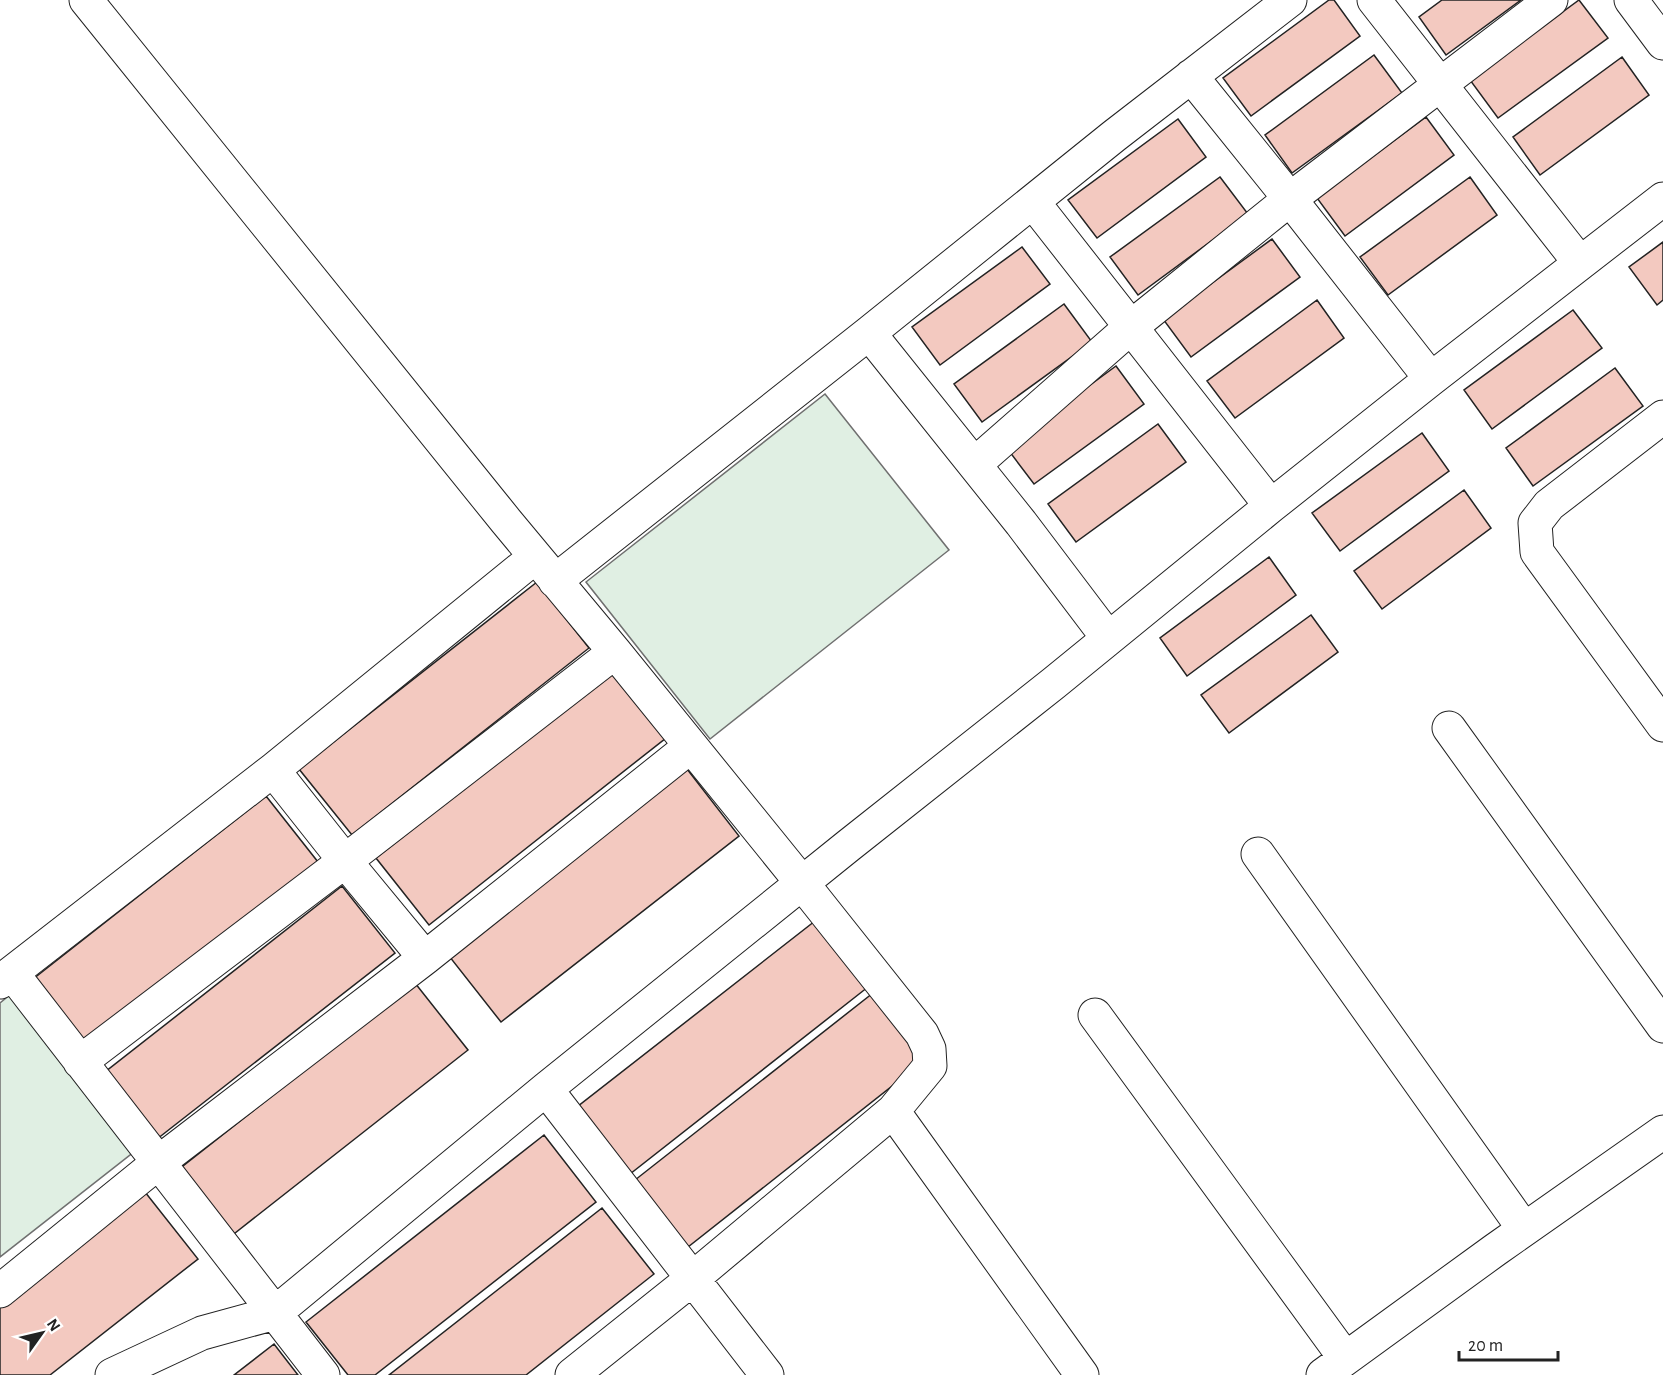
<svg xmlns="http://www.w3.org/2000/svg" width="1663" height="1375" font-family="'Alegreya Sans',sans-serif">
<rect width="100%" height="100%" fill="#fff"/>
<path fill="#e0efe3" stroke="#6f6f6f" stroke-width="1.5" d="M825 394 949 550 710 739 586 582Z
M11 994 135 1151 0 1257V1003Z"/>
<path fill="#f3c9c0" stroke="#222" stroke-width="1.5" d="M1329 0H1334L1360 36 1251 116 1223 78Z
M1442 0H1521L1446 55 1419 17Z
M1579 0 1608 38 1498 118 1470 80Z
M1374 55 1402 93 1292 173 1265 135Z
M1622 57 1649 95 1540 175 1513 137Z
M1426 117 1454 155 1345 236 1317 198Z
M1178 119 1206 157 1097 238 1068 200Z
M1220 177 1248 214 1138 295 1110 257Z
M1470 177 1497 215 1388 295 1360 257Z
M1272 239 1300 277 1191 357 1163 319Z
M1663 242V300L1657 305 1629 267Z
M1022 247 1050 284 940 365 912 327Z
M1317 300 1344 338 1235 418 1207 381Z
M1064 304 1092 342 982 422 954 384Z
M1573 310 1602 348 1492 429 1464 390Z
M1116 366 1144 404 1034 484 1006 447Z
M1615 368 1643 406 1533 486 1506 448Z
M1158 424 1186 462 1076 542 1048 504Z
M1422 433 1449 471 1340 551 1312 513Z
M1464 490 1491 528 1382 609 1354 571Z
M1269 557 1296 595 1187 676 1160 638Z
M537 582 589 648 352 835 299 769Z
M1311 615 1338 652 1229 733 1201 695Z
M614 671 666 738 429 925 376 858Z
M687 769 739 836 501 1022 449 956Z
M266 796 318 862 81 1049 28 983Z
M342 886 395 953 157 1139 105 1072Z
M815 921 868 987 630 1174 577 1107Z
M415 983 468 1050 230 1237 178 1170Z
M873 993 925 1060 688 1247 635 1180Z
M544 1135 596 1202 375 1375H348L306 1322Z
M145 1192 198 1259 50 1375H0V1306Z
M602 1208 654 1274 526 1375H389Z
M274 1344 298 1375H234Z"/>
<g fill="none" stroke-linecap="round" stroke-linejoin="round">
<defs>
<path id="minor" d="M86 0 506 521 615 652 802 883 922 1034 929 1049 930 1066 893 1111 692 1279 572 1375
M1374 0 1580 263
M1631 0 1663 43
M1191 76 1290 199 1431 379
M1033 202 1271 506
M869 333 1021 523 1108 638
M1663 417 1549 505 1535 523 1537 552 1663 725
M975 464 1131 327 1290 199 1551 0
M555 581 869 333 1114 136 1290 0
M1449 728 1663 1026
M273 770 345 861 425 958
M1258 854 1524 1229
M12 973 323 1375
M0 982 273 770 535 557
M1095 1015 1345 1358
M80 1062 345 861 615 652
M546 1089 767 1375
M893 1111 1082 1375
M0 1291 159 1162 425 958 691 746
M112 1375 202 1333 275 1313 546 1089 848 846 1054 683 1271 506 1431 379 1663 199
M1323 1375 1495 1250 1663 1132"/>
</defs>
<use href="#minor" stroke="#222" stroke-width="35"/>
<use href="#minor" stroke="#fff" stroke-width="33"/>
</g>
<g transform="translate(42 1333) rotate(56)" stroke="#ffffff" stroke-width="4.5" paint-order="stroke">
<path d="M0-4.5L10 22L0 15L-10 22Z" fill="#222222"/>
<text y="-9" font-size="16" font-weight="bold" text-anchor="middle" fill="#222222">N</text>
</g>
<path d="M1459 1351v9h99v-9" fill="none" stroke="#222222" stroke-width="3"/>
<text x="1468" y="1351" font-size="18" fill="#222222" stroke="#ffffff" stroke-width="4.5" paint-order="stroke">20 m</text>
</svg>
